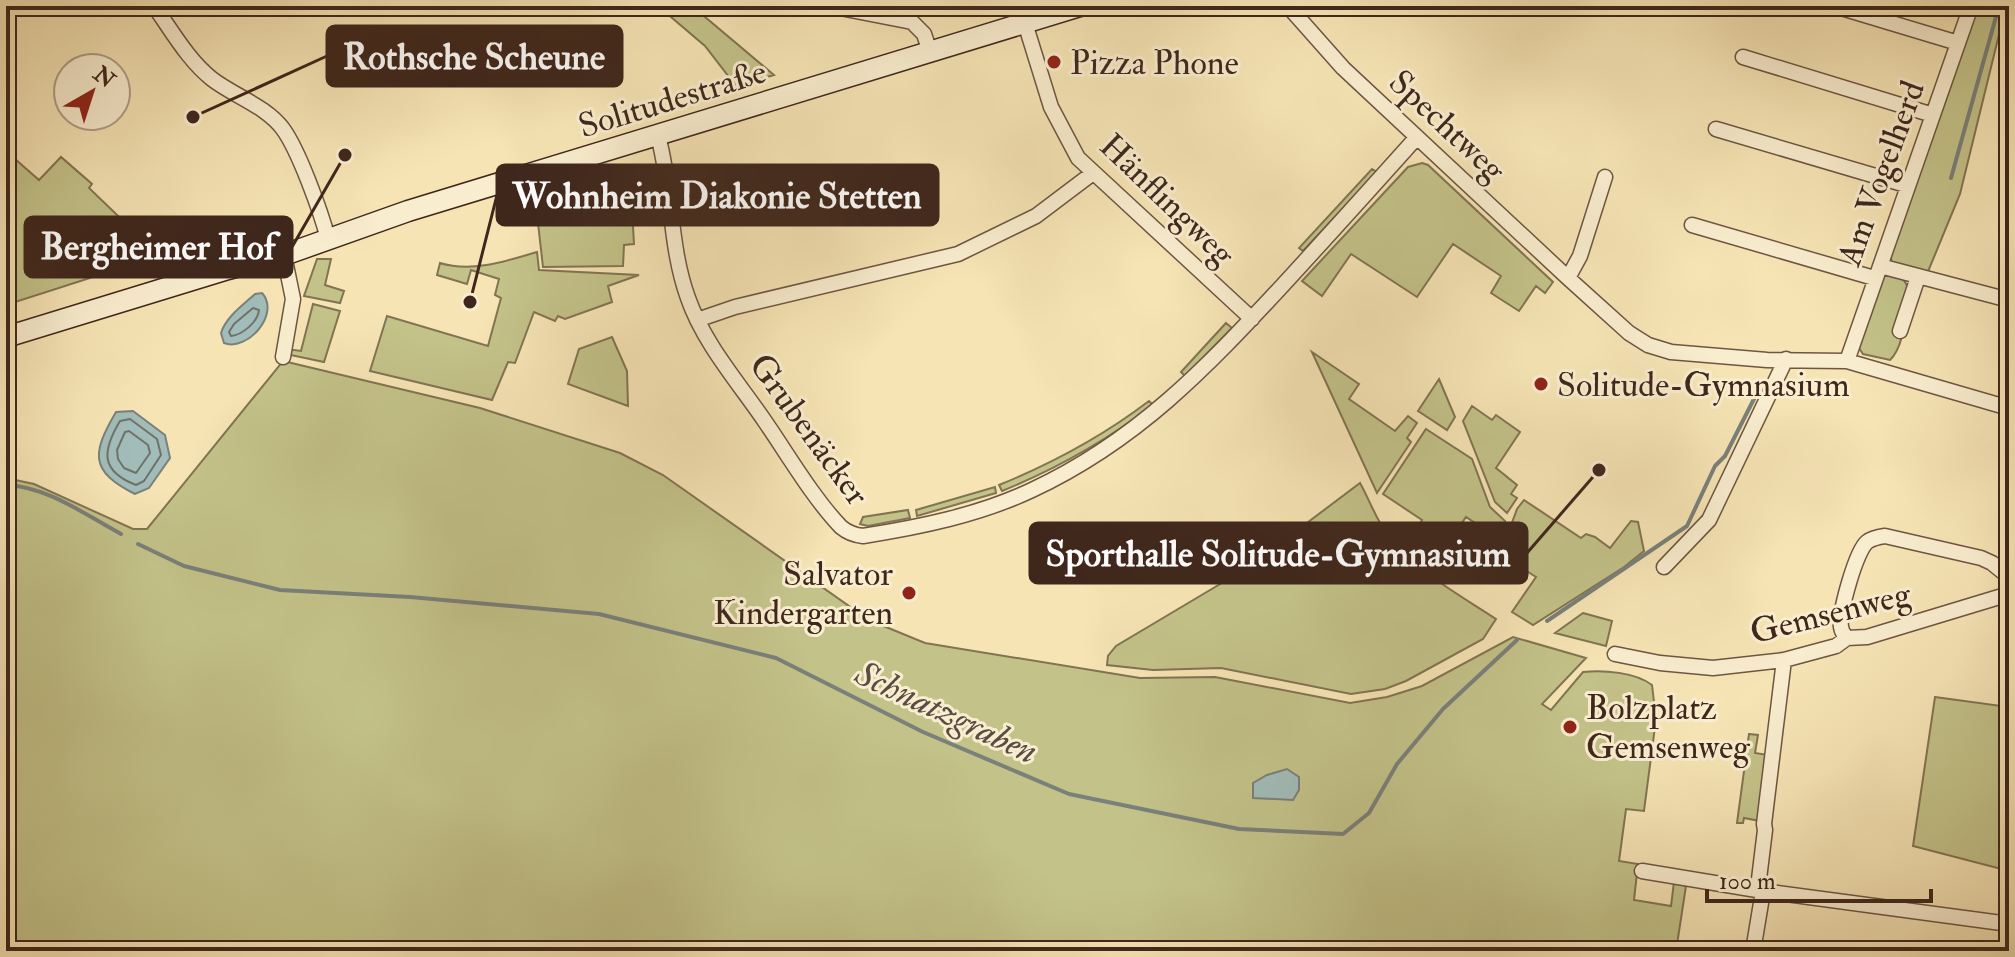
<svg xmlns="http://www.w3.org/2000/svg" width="2015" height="957" font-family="'IM FELL Double Pica',serif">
<rect width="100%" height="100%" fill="#f6e4b5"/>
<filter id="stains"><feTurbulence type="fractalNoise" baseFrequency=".0025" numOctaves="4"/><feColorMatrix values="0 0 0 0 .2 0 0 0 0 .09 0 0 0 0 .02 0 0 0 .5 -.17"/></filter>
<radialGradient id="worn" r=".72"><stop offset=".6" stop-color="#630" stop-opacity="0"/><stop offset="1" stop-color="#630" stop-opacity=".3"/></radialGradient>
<path fill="#c3c289" stroke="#817452" stroke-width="2" d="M658 6H692L774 75 736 86 705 46Z
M1978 6H2006L1960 194 1927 274 1894 265 1890 257Z
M6 151 39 180 61 157 92 184 89 188 143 240 148 235 166 251 192 239 205 250 121 268 6 305Z
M1422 163 1428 165 1553 282 1545 293 1536 286 1519 311 1491 293 1501 276 1453 244 1417 297 1351 254 1322 296 1302 281 1408 167Z
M1372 169 1377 172 1303 251 1299 248Z
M630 174 634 244 624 245 623 266 543 267 538 223 567 222 568 187Z
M537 252 539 270 639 275 608 286 612 302 565 319 558 316 555 321 534 312 515 363 508 362 492 400 370 371 387 316 488 346 501 298 495 295 499 279 471 270 467 284 437 275 440 263C472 273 506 261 537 252Z
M317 259H331L325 285 344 291 340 303 304 296Z
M1890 275 1903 279 1910 290C1906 309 1905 346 1890 360L1863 354 1859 348 1884 276Z
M313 304 340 311 324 362 286 354 287 349 301 351Z
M1226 323 1232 328 1185 376 1181 372Z
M612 337 627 371 628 406 568 384 579 349Z
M1312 352 1359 384 1349 399 1395 431 1408 416 1417 423 1407 438 1411 442 1377 493Z
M283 361 480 408 620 453 663 475 869 620 925 643 1140 678 1215 677 1350 703 1387 697 1422 686 1513 637 1586 658 1542 704 1551 710 1583 672C1604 670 1635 672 1652 685L1656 719 1644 811 1626 809 1619 861 1638 864 1634 900 1671 906 1674 882 1686 886 1676 951H6V478L34 484 133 529H147Z
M1439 379 1455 417 1447 430 1418 411Z
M1149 401 1153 405C1106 441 1056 469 1002 491L999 485C1053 463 1103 436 1149 401Z
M1472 406 1492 420 1496 415 1520 432 1496 468 1517 485 1511 494 1517 498 1507 513 1495 502 1463 421Z
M1426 429 1472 459 1490 507 1505 521 1499 539 1466 517 1434 564 1409 541 1422 520 1383 494Z
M1360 483C1369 499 1376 519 1387 534 1415 571 1458 594 1496 619L1483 639 1406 681 1385 689 1351 694 1221 668 1153 670 1107 665 1108 656 1116 646 1247 568Z
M995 487 996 493 917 516 916 510Z
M1524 500 1581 538 1586 534 1595 537 1610 548 1631 521 1638 522 1644 551 1624 567 1533 625 1512 612 1536 577 1517 565 1515 545 1506 539 1517 509Z
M908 510 910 518 868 526 860 524 863 517Z
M1583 613 1612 621 1606 646 1555 633Z
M1935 697 2009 707V871L1913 846Z
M1749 734 1758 735 1755 753 1768 755 1760 821 1744 818 1743 823H1737Z"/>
<path fill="#a1bcb9" stroke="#7a807a" stroke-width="2" d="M262 293C281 314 247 352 224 343L221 333C226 317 243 305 255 294Z
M133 411 165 435 170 458 149 488 135 494C89 471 92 453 116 412Z
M1287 769 1299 777V790L1293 800 1253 798V783L1267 775Z"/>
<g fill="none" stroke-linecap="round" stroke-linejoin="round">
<path stroke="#70726a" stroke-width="2" d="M253 308 259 310C258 322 242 335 231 336L229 332 234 324Z
M130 419 157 439 161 455 144 481 136 485C100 471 102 451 120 421Z
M129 431 148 445 150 453 136 473 124 468 118 459 117 450 125 432Z"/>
<path stroke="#7a807a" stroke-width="4" d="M1951 178 1999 6
M6 485C46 486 86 515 121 534
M138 544 184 566 280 590 410 597 599 614 776 658 923 732 1069 794 1239 829 1343 834 1369 813 1397 764 1443 709 1517 640
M1547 621 1687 526 1715 466 1725 456 1757 393"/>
<defs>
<path id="street" d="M154 6C172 31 188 60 212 79 234 96 266 106 283 129 299 151 321 212 328 239
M830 6 912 22 924 34 930 52
M1288 6 1343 68 1568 278 1629 333 1648 345 1671 352 1767 360 1847 361 2009 408
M1835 6 1958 43
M1025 23 1051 107 1078 158 1252 319
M1743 57 1933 115
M1716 129 1906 185
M658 136C673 190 669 246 688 298 704 344 739 383 766 423 788 455 814 499 841 527 848 533 854 535 863 536 920 527 979 515 1032 490 1137 441 1206 368 1283 285 1328 236 1373 186 1417 137
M1692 225 1874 278
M1880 266 2009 300
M1568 278 1580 256 1605 177
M697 320 735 307 958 254 1036 216 1093 173
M1900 331 1918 277
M283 357 293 299 284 255
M1847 361 1971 6
M1664 567 1709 520 1786 359
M1847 638C1843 633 1842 633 1841 627 1839 612 1856 551 1867 542 1872 538 1878 537 1885 536L1981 558 1992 563 2009 577
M1615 654 1660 663 1713 668 1784 660 1836 646 1847 638 1867 637 2009 594
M1642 871 1763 891 2009 924
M1763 891 1759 879 1765 830 1764 824 1784 660
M1753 951 1763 891"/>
<path id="secondary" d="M6 337 228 269 284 255 408 211 1080 6"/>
</defs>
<use href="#street" stroke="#6d5642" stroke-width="17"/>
<use href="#secondary" stroke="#3f271c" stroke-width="23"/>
<use href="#street" stroke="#f9edcf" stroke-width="14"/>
<use href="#secondary" stroke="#f9edcf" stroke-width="20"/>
</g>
<g fill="#8f2418" stroke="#f9edcf" stroke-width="3">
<circle cx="1054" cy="62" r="8"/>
<circle cx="1541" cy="384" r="8"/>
<circle cx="909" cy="593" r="8"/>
<circle cx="1570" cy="727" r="8"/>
</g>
<g text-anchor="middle" stroke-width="6" stroke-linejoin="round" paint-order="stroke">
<g font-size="34" fill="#3f271c" stroke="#f9edcf" text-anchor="start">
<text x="1070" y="74">Pizza Phone</text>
<text x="1557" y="396">Solitude-Gymnasium</text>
<text x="893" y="585" text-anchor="end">Salvator<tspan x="893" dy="39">Kindergarten</tspan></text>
<text x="1586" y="719">Bolzplatz<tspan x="1586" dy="39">Gemsenweg</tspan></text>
</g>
<g font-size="34" fill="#3f271c" stroke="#f9edcf">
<text transform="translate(672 98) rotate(-17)" y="12">Solitudestraße</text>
<text transform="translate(1448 125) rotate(43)" y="12">Spechtweg</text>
<text transform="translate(1880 173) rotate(-70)" y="12">Am Vogelherd</text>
<text transform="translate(1168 199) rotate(44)" y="12">Hänflingweg</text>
<text transform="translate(810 429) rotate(54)" y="12">Grubenäcker</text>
<text transform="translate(1830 612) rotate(-14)" y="12">Gemsenweg</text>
</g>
<g font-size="36" font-style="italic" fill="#584c43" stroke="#f9edcf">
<text transform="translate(947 711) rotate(25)" y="13">Schnatzgraben</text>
</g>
</g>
<path fill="none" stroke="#3f271c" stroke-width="3" d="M193 117L327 56M470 302L497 195M345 155L292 247M1599 470L1527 553"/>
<g fill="#3f271c" stroke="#f9edcf" stroke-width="3">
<circle cx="193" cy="117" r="8"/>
<circle cx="470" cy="302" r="8"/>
<circle cx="345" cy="155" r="8"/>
<circle cx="1599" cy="470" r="8"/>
</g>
<g fill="#3f271c" stroke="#3f271c" stroke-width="3">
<rect x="327" y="26" width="295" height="60" rx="8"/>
<rect x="497" y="165" width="441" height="60" rx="8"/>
<rect x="25" y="217" width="267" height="60" rx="8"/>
<rect x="1030" y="523" width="497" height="60" rx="8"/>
</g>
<g font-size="36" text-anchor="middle" font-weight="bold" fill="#fff">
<text x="474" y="69">Rothsche Scheune</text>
<text x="717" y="208">Wohnheim Diakonie Stetten</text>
<text x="158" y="259">Bergheimer Hof</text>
<text x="1278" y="566">Sporthalle Solitude-Gymnasium</text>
</g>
<rect width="2015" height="957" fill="none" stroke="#f6e4b5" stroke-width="32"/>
<rect x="8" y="8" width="1999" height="941" fill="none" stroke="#3f271c" stroke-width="4"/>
<rect x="16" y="16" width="1983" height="925" fill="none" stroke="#3f271c" stroke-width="2"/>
<g transform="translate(92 92) rotate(39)"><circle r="38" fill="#f9edcf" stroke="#af9e87" stroke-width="2"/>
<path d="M0-6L14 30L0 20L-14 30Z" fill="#8f2418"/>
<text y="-12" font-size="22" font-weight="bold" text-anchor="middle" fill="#3f271c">N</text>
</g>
<path d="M1707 889v12h224v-12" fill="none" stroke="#3f271c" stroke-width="4"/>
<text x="1719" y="889" font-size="24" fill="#3f271c" stroke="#f9edcf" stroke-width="6" paint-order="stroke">100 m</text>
<rect width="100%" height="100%" filter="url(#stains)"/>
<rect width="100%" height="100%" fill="url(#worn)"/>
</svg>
